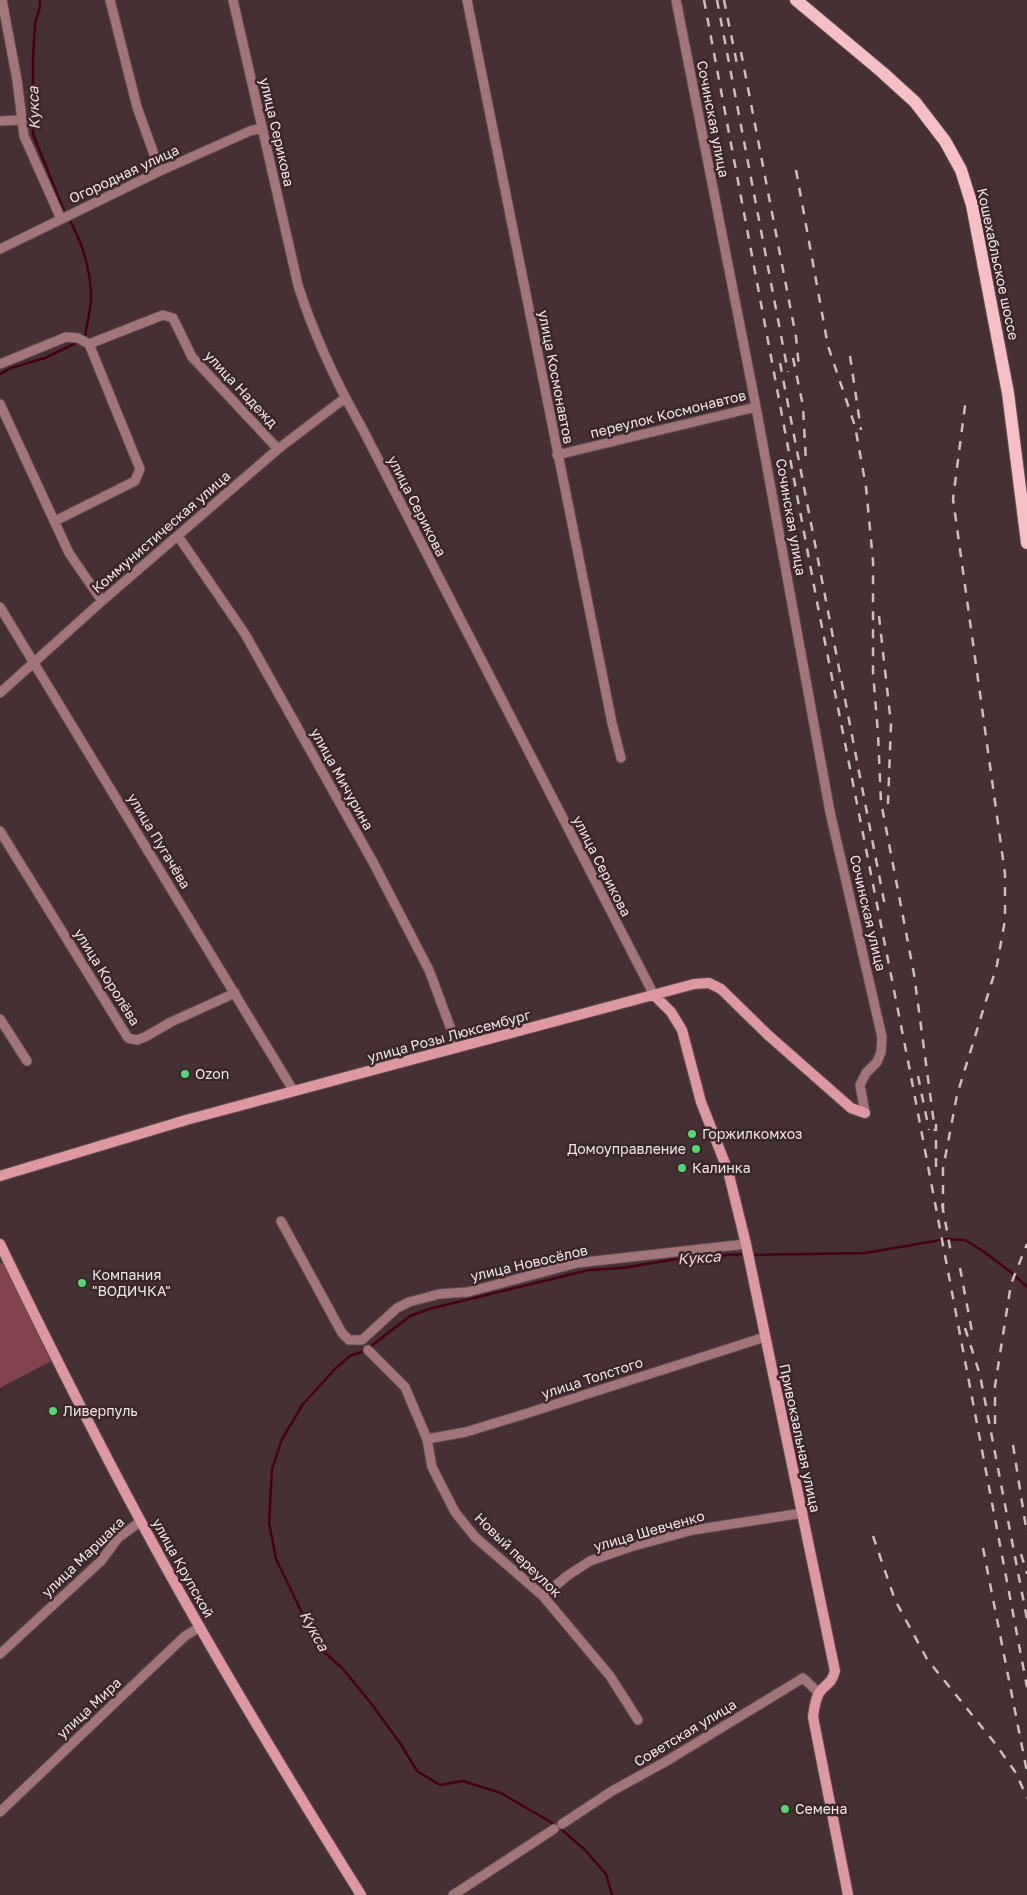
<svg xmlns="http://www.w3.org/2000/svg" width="1027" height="1895" font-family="'Golos Text',sans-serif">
<rect width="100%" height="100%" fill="#453133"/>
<path fill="#81444e" d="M3 1262 51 1361 0 1388V1263Z"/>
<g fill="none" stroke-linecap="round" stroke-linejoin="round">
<path stroke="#470016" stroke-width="2.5" d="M40 0V7L35 23 33 59V134L64 211
M69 219C82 241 91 271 91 297 91 310 87 323 85 336
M0 374 11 368 45 358 76 343
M751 1255 865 1253 947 1239 965 1240 983 1251 1012 1273 1027 1287
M370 1347 410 1316 429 1309 589 1270 622 1268 690 1257 746 1254
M364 1351 350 1356 336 1368 303 1404 282 1439 272 1469 269 1522 276 1559 303 1615 321 1649 343 1669 370 1702 400 1743 417 1771 440 1785 463 1781 501 1793 554 1824
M561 1829 585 1850 606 1874 612 1895"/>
<defs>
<path id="street" d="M2 0 17 80 24 136 61 219
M110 0 137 107 160 171
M233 0 298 285C314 336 336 382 362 428L654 995
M467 0 612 723 621 758
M676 0 756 407 830 812 882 1037 881 1052 877 1062 866 1073 860 1085 865 1113
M0 121 21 120
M0 249 160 171 250 131 262 128
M0 364 66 337 78 338 89 344 163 315 173 318 192 357 278 449
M0 404 69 553 102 601
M557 455 756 407
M55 521 135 481 140 469 89 344
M178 536 245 634 374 864 429 970 458 1048
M0 607 293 1090
M0 693 102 601 278 449 345 398
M0 831 128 1038 137 1040 145 1037 171 1022 235 993
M0 1019 27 1061
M281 1221 342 1333 349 1340H362L397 1308 409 1302 439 1294 468 1292 577 1263 746 1244
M368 1350 405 1387 427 1439 432 1467 455 1512 475 1537 543 1596 610 1676 638 1720
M427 1439 466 1432 528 1413 765 1337
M543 1596 567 1576 590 1561 630 1547 693 1530 803 1513
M0 1654 101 1561 118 1538 141 1521
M0 1812 185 1636 200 1627
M562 1824 612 1791 665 1762 803 1678 819 1693
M453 1895 554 1829"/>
<path id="secondary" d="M654 995 671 1012 682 1030 701 1102 728 1171 746 1244 835 1671C831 1685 826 1683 819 1693 815 1700 814 1709 813 1717L848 1895
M0 1176 186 1120 694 984 709 983 721 989 768 1035 851 1108 865 1113
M0 1244C45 1337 91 1429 140 1520 209 1648 284 1772 361 1895"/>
<path id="primary" d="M796 0 882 72 915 102 945 141 961 170 972 205 1008 393 1027 543"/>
</defs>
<use href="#street" stroke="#614e4f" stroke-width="11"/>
<use href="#secondary" stroke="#614e4f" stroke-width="12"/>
<use href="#primary" stroke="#614e4f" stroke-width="14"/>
<use href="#street" stroke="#a2757b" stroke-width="9"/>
<use href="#secondary" stroke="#de98a1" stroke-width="10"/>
<use href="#primary" stroke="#f6bec5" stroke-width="12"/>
<path stroke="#ccbdbf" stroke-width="2.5" stroke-dasharray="9 9" stroke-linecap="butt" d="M704 0 818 607 909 1066 1027 1687
M717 0 788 372
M724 0 737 64
M741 52 796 337 799 367
M796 170 828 346 855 426 866 487 873 561V672L878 734 881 802 914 974 935 1131
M850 356 861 430
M793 358 803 406 806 462
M780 363 885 906
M879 616 891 724 888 803V794
M918 1076 929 1130
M936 1167V1124
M942 1204 951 1253
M943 1212V1169L957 1095 997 965 1005 920V874L953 499 966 398
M960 1268 973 1337
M965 1328 980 1375 1027 1619
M995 1424V1386L1011 1284 1027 1244
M1013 1445 1027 1534
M873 1536 895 1600 927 1659 994 1742 1016 1773 1027 1798
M983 1548 1027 1772
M1021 1554 1027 1574"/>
</g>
<g fill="#54d672" stroke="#3a2729" stroke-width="2">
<circle cx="185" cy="1074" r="5"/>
<circle cx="692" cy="1134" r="5"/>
<circle cx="696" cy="1149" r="5"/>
<circle cx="682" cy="1168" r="5"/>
<circle cx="82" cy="1283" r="5"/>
<circle cx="53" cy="1411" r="5"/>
<circle cx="785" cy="1809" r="5"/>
</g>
<g text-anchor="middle" stroke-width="5" stroke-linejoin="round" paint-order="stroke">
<g font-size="14" fill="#f1e4e5" stroke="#3a2729">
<text transform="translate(713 119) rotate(79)" y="5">Сочинская улица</text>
<text transform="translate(277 132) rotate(77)" y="5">улица Серикова</text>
<text transform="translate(124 174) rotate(-25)" y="5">Огородная улица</text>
<text transform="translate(998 264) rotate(78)" y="5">Кошехабльское шоссе</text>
<text transform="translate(556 377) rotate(79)" y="5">улица Космонавтов</text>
<text transform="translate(241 389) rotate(47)" y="5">улица Надежд</text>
<text transform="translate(668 414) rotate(-14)" y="5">переулок Космонавтов</text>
<text transform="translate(417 506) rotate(63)" y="5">улица Серикова</text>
<text transform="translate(791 517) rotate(80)" y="5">Сочинская улица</text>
<text transform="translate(161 532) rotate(-41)" y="5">Коммунистическая улица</text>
<text transform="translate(342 779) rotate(61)" y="5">улица Мичурина</text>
<text transform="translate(159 841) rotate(59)" y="5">улица Пугачёва</text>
<text transform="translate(602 866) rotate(63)" y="5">улица Серикова</text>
<text transform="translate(868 913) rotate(77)" y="5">Сочинская улица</text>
<text transform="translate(107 977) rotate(58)" y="5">улица Королёва</text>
<text transform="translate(449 1036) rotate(-15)" y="5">улица Розы Люксембург</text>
<text transform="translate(529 1263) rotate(-13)" y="5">улица Новосёлов</text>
<text transform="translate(592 1378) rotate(-18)" y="5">улица Толстого</text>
<text transform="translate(800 1438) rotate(78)" y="5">Привокзальная улица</text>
<text transform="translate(649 1531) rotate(-16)" y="5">улица Шевченко</text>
<text transform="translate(518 1555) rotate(44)" y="5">Новый переулок</text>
<text transform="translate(83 1557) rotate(-44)" y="5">улица Маршака</text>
<text transform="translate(183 1568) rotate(61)" y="5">улица Крупской</text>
<text transform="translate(89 1708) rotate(-43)" y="5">улица Мира</text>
<text transform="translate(685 1733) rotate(-31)" y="5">Советская улица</text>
</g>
<g font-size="14" fill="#f1e4e5" stroke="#3a2729" text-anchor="start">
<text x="195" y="1079">Ozon</text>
<text x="702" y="1139">Горжилкомхоз</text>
<text x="686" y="1154" text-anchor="end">Домоуправление</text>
<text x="692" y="1173">Калинка</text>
<text x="92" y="1280">Компания<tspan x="92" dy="16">"ВОДИЧКА"</tspan></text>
<text x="63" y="1416">Ливерпуль</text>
<text x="795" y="1814">Семена</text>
</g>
<g font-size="15" font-style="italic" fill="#f3d7da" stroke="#3a2729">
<text transform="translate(34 108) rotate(-92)" y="5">Кукса</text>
<text transform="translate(699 1258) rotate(-4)" y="5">Кукса</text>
<text transform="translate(314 1631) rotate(61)" y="5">Кукса</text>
</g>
</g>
</svg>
